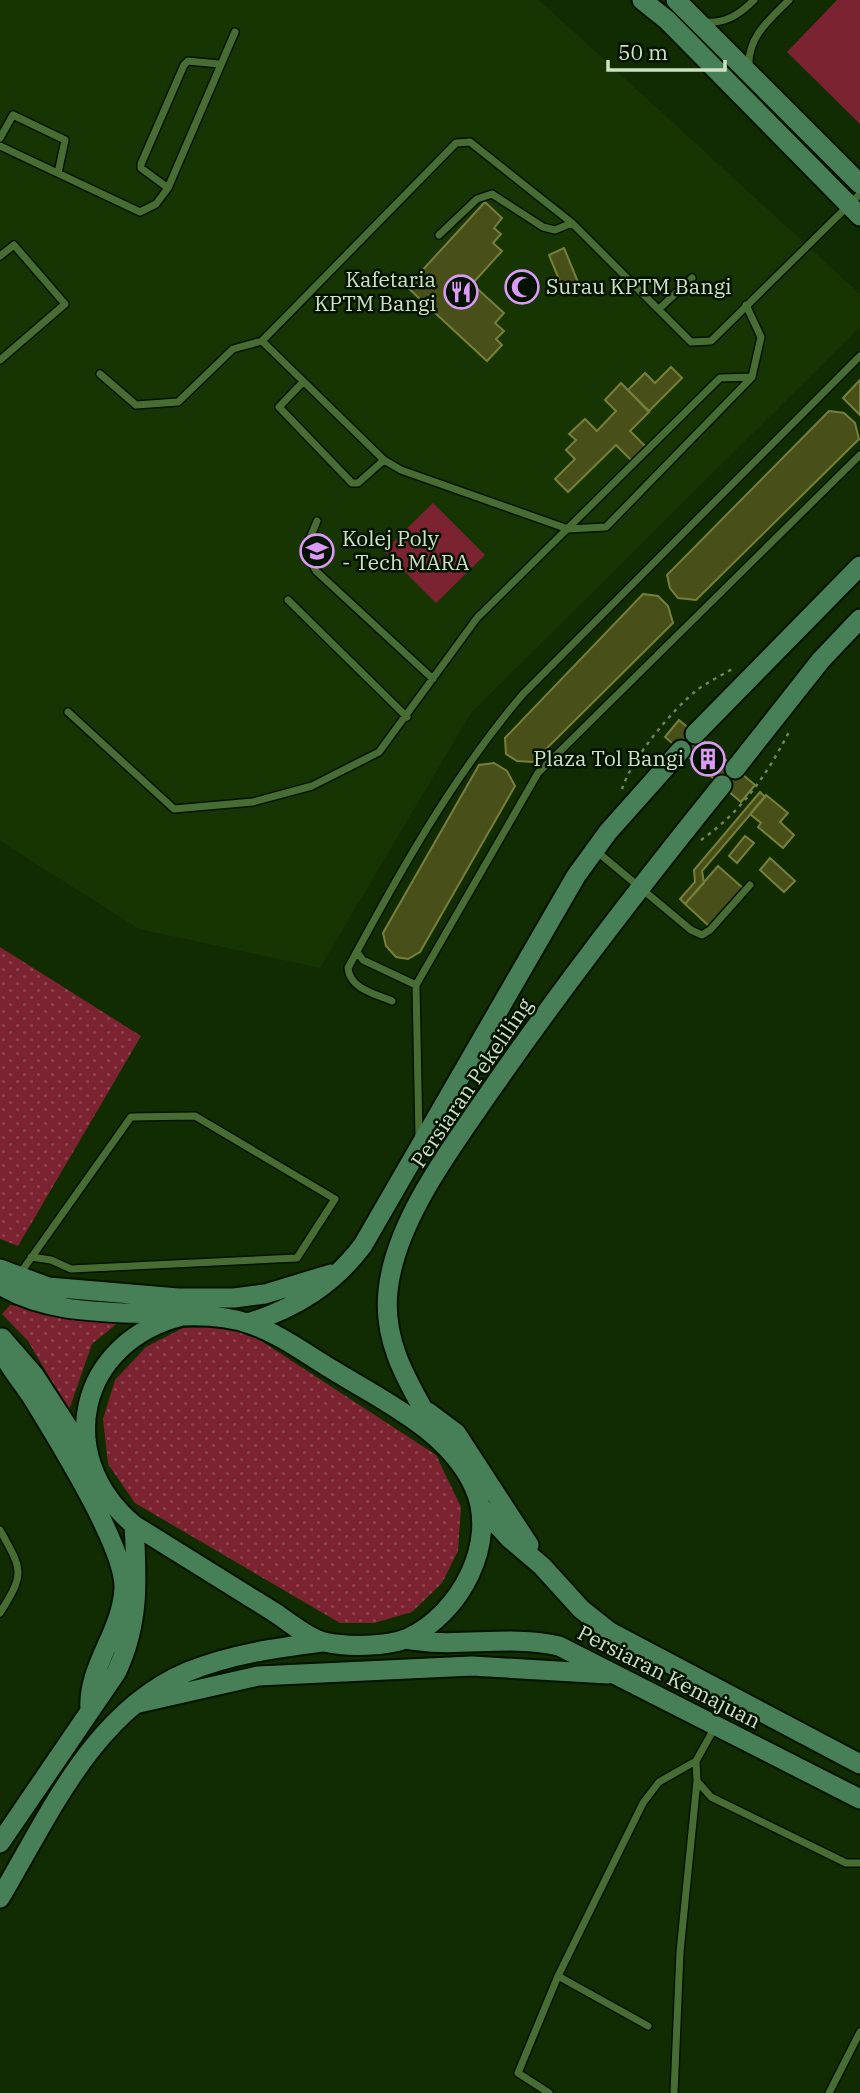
<svg xmlns="http://www.w3.org/2000/svg" width="860" height="2093" font-family="'IBM Plex Serif',serif">
<defs>
<pattern id="grass-dots" width="8" height="8" patternUnits="userSpaceOnUse" patternTransform="scale(1.75)"><rect width="8" height="8" fill="#7c2331"/><path d="M2 2h.1M6 6h.1" fill="none" stroke="#8d434d" stroke-width="1.8" stroke-linecap="round"/></pattern>
</defs>
<rect width="100%" height="100%" fill="#112c00"/>
<path fill="#173502" d="M0 0H539L860 294V327L471 713 320 968 139 929 0 841Z"/>
<path fill="url(#grass-dots)" d="M0 947 141 1036 18 1246 0 1239Z
M10 1305 41 1310 131 1312 92 1344 69 1410 28 1341 2 1314Z
M221 1327 252 1335 436 1455 461 1507 458 1551 442 1583 412 1612 374 1623H340L135 1503 108 1464 103 1419 115 1380 146 1347 183 1328Z"/>
<path fill="#7c2331" d="M837 0H860V124L787 52Z
M433 503 485 555 436 603 384 551Z"/>
<path fill="#484f18" stroke="#77803a" stroke-width="2" d="M485 202 502 218 494 228 501 234 493 243 502 251 472 284 504 313 495 323 504 331 496 339 502 345 487 361 407 287Z
M564 248 580 287 565 294 549 255Z
M671 367 682 378 649 411 628 390 645 373 655 383Z
M860 380V415L843 398Z
M621 383 649 412 630 431 646 447 632 461 616 445 568 492 555 479 575 459 566 450 576 440 569 434 585 419 597 431 616 411 605 400Z
M829 411 844 413 855 423 859 439 696 600 678 598 670 588 667 575Z
M643 594 658 596 668 606 673 623 533 762 517 761 506 754 505 738Z
M679 720 755 785 741 802 665 737Z
M494 763 507 771 515 786 420 952 408 959 396 957 386 946 383 933 479 765Z
M760 792 765 797 702 871 704 883 685 904 680 899 695 882 694 870Z
M766 795 788 813 780 822 794 835 783 848 758 827 761 823 750 814Z
M745 836 754 843 737 863 729 856Z
M770 858 795 881 784 892 760 870Z
M718 866 743 888 709 926 685 904Z"/>
<g fill="none" stroke-linecap="round" stroke-linejoin="round">
<defs>
<path id="service" d="M703 22C725 24 739 15 754 0
M749 68C747 37 769 20 789 0
M0 138 13 115 65 140 58 173
M0 146 140 212 156 204 168 188 235 32
M168 188 141 168V164L184 65 188 61 219 64
M439 235 477 199 492 194 543 227 555 230 572 223
M0 256 14 245 65 304 0 360
M659 309 692 278
M262 341 384 460 401 470 568 529 606 527 752 377 761 337 746 305
M100 374 136 405 178 402 233 349 262 341 456 143 470 142 572 223 691 342 711 341 860 194
M303 382 279 407 352 483H358L384 460
M317 521 305 550 316 571 433 679
M288 600 407 717
M68 712 174 809 253 802 312 786 379 752 477 618 720 378 752 377
M595 850 691 930 702 935 710 930 750 885
M357 952 363 960 416 985
M392 1001C375 994 350 989 348 968 399 873 453 776 523 694L860 356
M419 1138 416 985 538 773 860 455
M19 1275 131 1117 195 1116 335 1199 297 1258 71 1269 51 1260 31 1257
M0 1530C23 1571 25 1573 0 1613
M696 1761 697 1781 711 1797 846 1863H860
M648 2026 558 1976 643 1803 659 1782 696 1761 715 1727
M549 2093 518 2073 558 1976
M674 2093 680 1952 697 1781
M829 2093 860 2032"/>
<path id="secondary" d="M642 0 667 20 860 216
M676 0 860 184
M695 734 860 566
M735 769 821 660 860 619
M0 1269 48 1287 178 1298H234L265 1294 331 1274
M0 1285C50 1316 114 1311 171 1315
M182 1316C206 1315 228 1316 250 1324 280 1334 306 1354 333 1370 383 1401 449 1431 474 1487 499 1542 460 1614 408 1638 387 1647 346 1647 324 1642 307 1638 288 1621 274 1612 227 1583 181 1554 134 1525 52 1456 78 1342 182 1316Z
M248 1323C296 1308 333 1285 363 1245L576 876 608 832 681 750
M2 1338 34 1375 84 1452
M0 1348C9 1368 24 1384 35 1402 58 1440 125 1547 124 1588 122 1633 87 1666 90 1710
M428 1412 456 1433 529 1545
M437 1434C412 1388 382 1346 388 1291 395 1221 452 1147 491 1090 564 985 642 884 722 785
M481 1507 509 1538 542 1566 581 1609 610 1632 860 1764
M405 1639C457 1649 507 1634 559 1646L860 1799
M139 1703 258 1676 472 1666 608 1674
M0 1843 116 1673C140 1624 137 1578 134 1525
M0 1898C49 1816 93 1712 187 1672 231 1654 276 1648 322 1642"/>
</defs>
<use href="#service" stroke="#031200" stroke-width="10"/>
<use href="#secondary" stroke="#031200" stroke-width="23"/>
<path stroke="#6d8560" stroke-width="2.5" stroke-dasharray="3.5 5" stroke-linecap="butt" d="M622 789C632 758 672 710 697 690 708 682 722 675 734 668
M701 840C742 811 767 775 790 730"/>
<use href="#service" stroke="#486d33" stroke-width="7"/>
<use href="#secondary" stroke="#478057" stroke-width="19"/>
</g>
<defs>
<symbol id="mosque-ring" viewBox="-11 -11 22 22"><circle r="9.5" fill="#041200" stroke="#db9af6" stroke-width="1.5"/><path d="M3.5-4.9A6 6 0 1 0 3.5 4.9A5 5 0 1 1 3.5-4.9Z" fill="#db9af6"/></symbol>
<symbol id="restaurant-ring" viewBox="-11 -11 22 22"><circle r="9.5" fill="#041200" stroke="#db9af6" stroke-width="1.5"/><path d="M-5-6h1v4h1v-4h1v4h1v-4h1v5L-1.5 .5V6h-2V.5L-5-1ZM5-6V6H3V1.5H1.5Q1.5-4 5-6Z" fill="#db9af6"/></symbol>
<symbol id="university-ring" viewBox="-11 -11 22 22"><circle r="9.5" fill="#041200" stroke="#db9af6" stroke-width="1.5"/><path d="M0-5L7-2L0 1L-7-2ZM-4 1L0 2.5L4 1V4Q0 6-4 4Z" fill="#db9af6"/></symbol>
<symbol id="building-ring" viewBox="-11 -11 22 22"><circle r="9.5" fill="#041200" stroke="#db9af6" stroke-width="1.5"/><path d="M-4-6H4V6H1V3H-1V6H-4ZM-2.5-4.3h1.7v1.8h-1.7ZM.8-4.3h1.7v1.8H.8ZM-2.5-1h1.7V.8h-1.7ZM.8-1h1.7V.8H.8Z" fill="#db9af6"/></symbol>
</defs>
<g fill-rule="evenodd">
<use href="#mosque-ring" x="503" y="268" width="38" height="38"/>
<use href="#restaurant-ring" x="442" y="273" width="38" height="38"/>
<use href="#university-ring" x="298" y="532" width="38" height="38"/>
<use href="#building-ring" x="689" y="740" width="38" height="38"/>
</g>
<g text-anchor="middle" stroke-width="5" stroke-linejoin="round" paint-order="stroke">
<g font-size="21" fill="#cde2c3" stroke="#041200" text-anchor="end">
<text x="436" y="287">Kafetaria<tspan x="436" dy="24">KPTM Bangi</tspan></text>
<text x="546" y="294" text-anchor="start">Surau KPTM Bangi</text>
<text x="342" y="546" text-anchor="start">Kolej Poly<tspan x="342" dy="24">- Tech MARA</tspan></text>
<text x="684" y="766">Plaza Tol Bangi</text>
</g>
<g font-size="21" fill="#cde2c3" stroke="#041200">
<text transform="translate(472 1083) rotate(-56)" y="7">Persiaran Pekeliling</text>
<text transform="translate(669 1677) rotate(27)" y="7">Persiaran Kemajuan</text>
</g>
</g>
<path d="M608 60v10h117v-10" fill="none" stroke="#cde2c3" stroke-width="3.5"/>
<text x="618" y="60" font-size="21" fill="#cde2c3" stroke="#041200" stroke-width="5" paint-order="stroke">50 m</text>
</svg>
